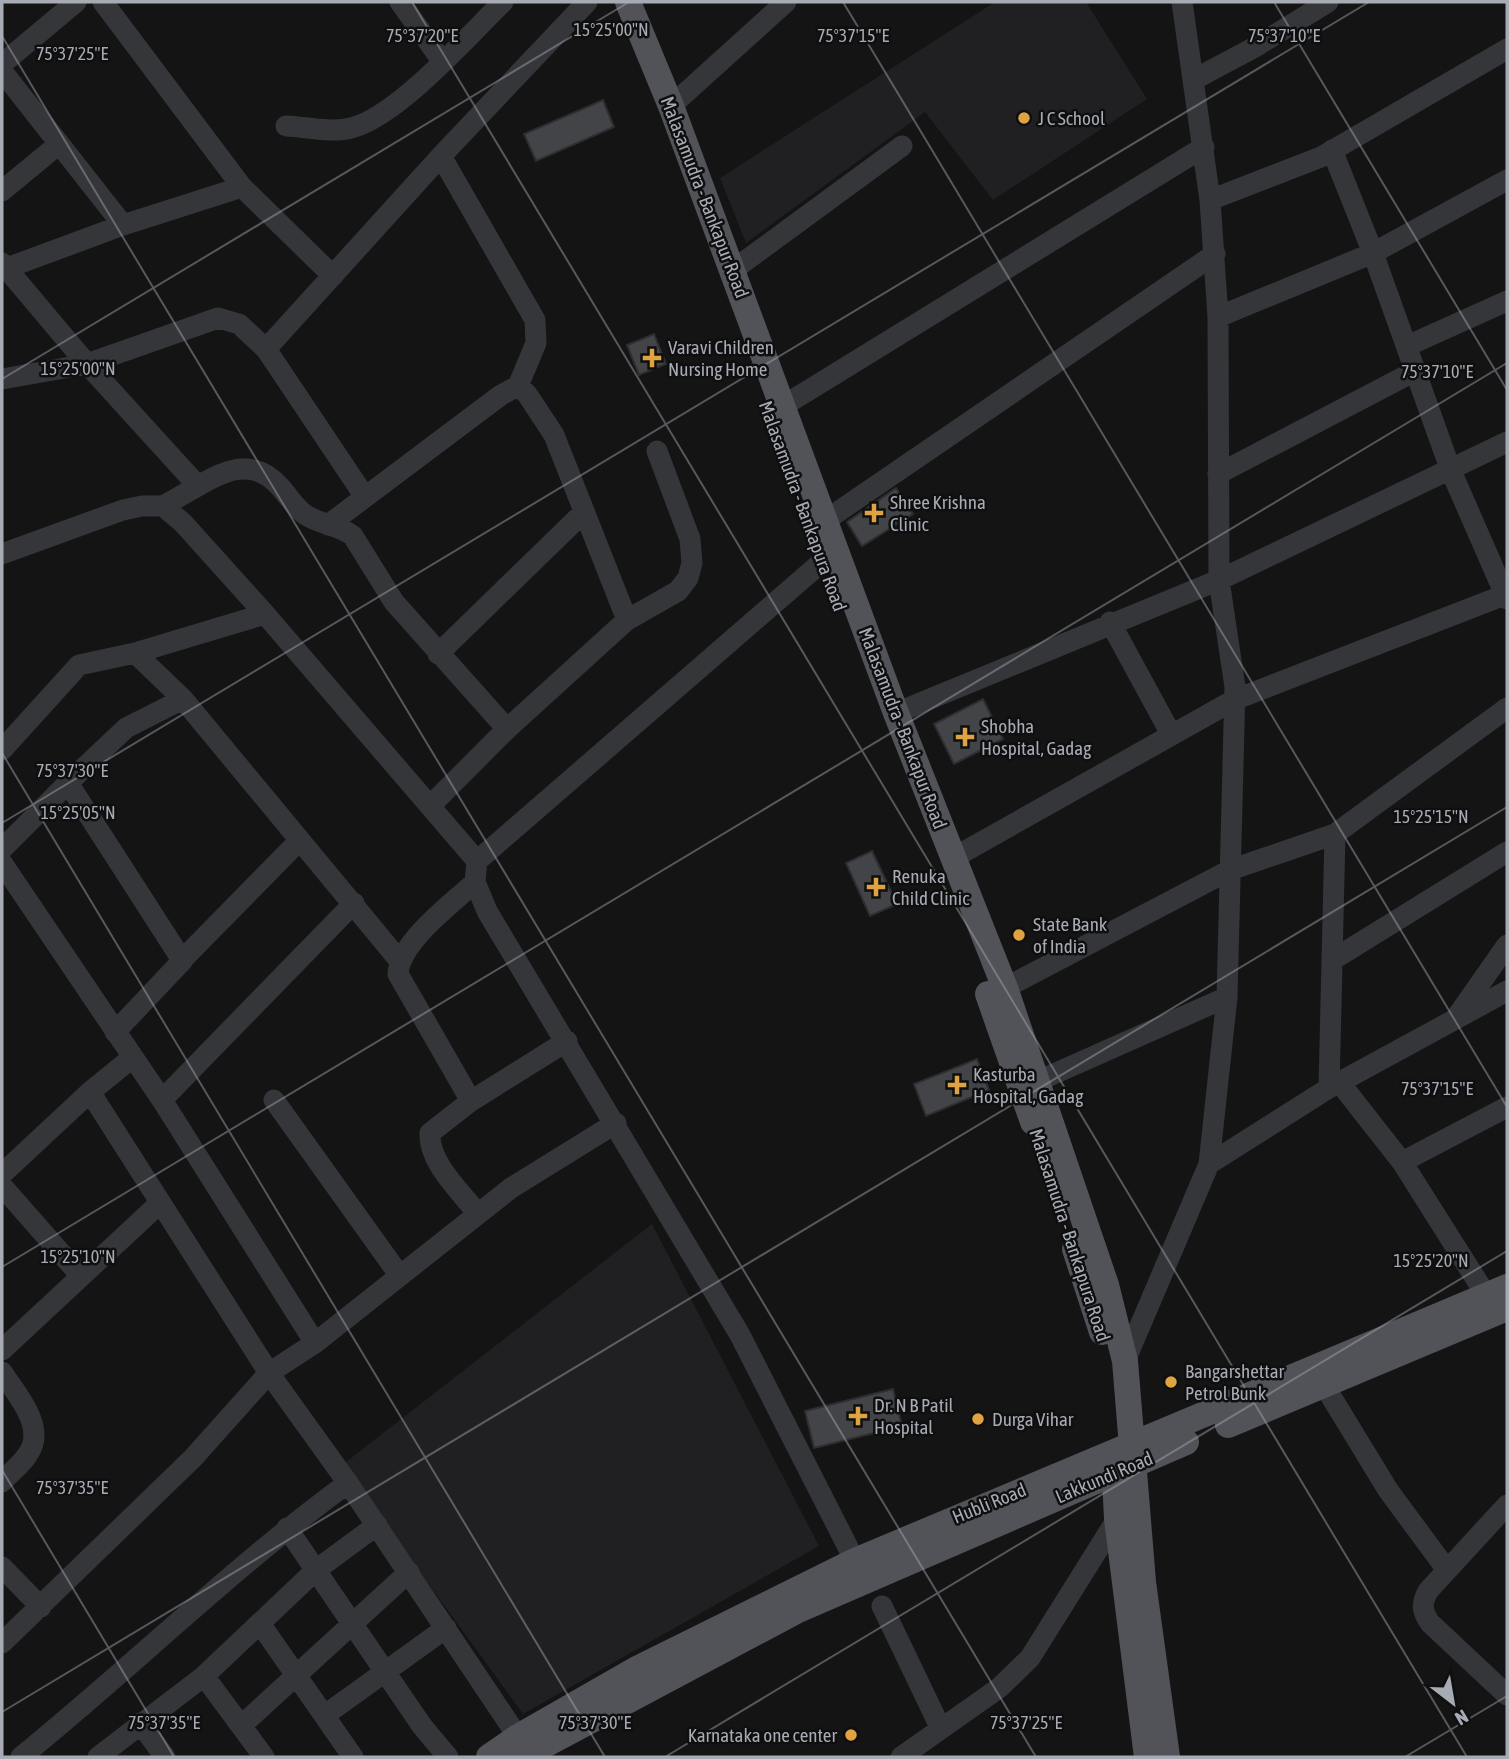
<svg xmlns="http://www.w3.org/2000/svg" width="1509" height="1759" font-family="'Asap Condensed',sans-serif">
<rect width="100%" height="100%" fill="#141415"/>
<path fill="#202022" d="M995 2H1086L1147 99 993 200 925 112 746 243 720 178Z
M652 1224 819 1546 523 1714 342 1465Z"/>
<path fill="#434448" stroke="#2e2e31" stroke-width="2" d="M603 100 614 127 536 161 524 134Z
M654 334 666 364 639 375 627 345Z
M896 488 913 514 862 546 847 522Z
M983 699 1003 739 954 764 934 724Z
M872 851 897 904 870 916 846 863Z
M977 1059 989 1090 926 1116 914 1084Z
M893 1389 902 1426 814 1448 805 1411Z"/>
<g fill="none" stroke-linecap="round" stroke-linejoin="round">
<path stroke="#35363a" stroke-width="21" d="M103 2 242 187 333 276
M400 2 442 61
M2 64 76 2
M2 71 123 225
M1195 79 1255 47 1328 2
M671 106 786 2
M286 126C306 127 332 133 351 128 397 117 468 36 503 2
M1332 150 1373 253 1451 471 1507 599
M2 191 59 144
M1210 200 1321 157 1507 49
M2 263 87 364 218 318 239 324 266 349 365 497
M7 268 123 225 242 187
M733 270 902 146
M1218 317 1373 253 1507 180
M1407 346 1507 301
M266 349 441 156 587 2
M2 379 87 364 198 486 163 506
M518 386 527 394 554 435 627 620
M783 406 1204 147
M1218 474 1415 371
M198 486C228 468 255 458 281 488 289 497 294 506 303 513 318 525 338 524 353 536L394 602 507 729
M826 520 1215 254
M328 525 501 395 518 386 536 343 535 320 441 156
M2 554 123 510 142 506H163L183 523 265 614 477 861
M823 561 477 861 475 882 487 911 740 1335 855 1561
M265 614 135 653 183 699 399 960
M1110 622 1171 734
M438 654 584 512
M183 699 126 728 68 783 182 960 299 841
M896 713 1219 580 1507 442
M2 750 79 665 135 653
M430 806 507 729 627 620 678 591 688 578 692 563 690 539 657 451
M2 849 68 783
M953 858 1234 700 1507 594
M2 863 162 1100 315 1343
M1334 959 1507 852
M1005 988 1230 870 1335 834 1507 708
M1458 1015 1507 945
M115 1032 183 960
M1038 1081 1227 997
M1340 1083 1402 1162 1486 1295
M1329 1088 1335 834
M90 1092 269 1373 348 1483 518 1737
M162 1100 354 903
M274 1100 400 1276
M471 1101 398 974C400 941 452 904 475 882
M1402 1162 1507 1107
M1209 1164 1329 1088 1507 991
M2 1174 90 1092 133 1057
M2 1186 81 1276
M478 1214C461 1192 428 1162 430 1133L471 1101 567 1041
M2 1350 160 1203
M1125 1361 1209 1164 1227 997 1235 687 1219 580 1218 317 1210 200 1182 2
M2 1372C16 1394 47 1427 28 1454 22 1464 10 1473 2 1482
M1324 1385 1388 1490 1447 1570
M1507 1505 1428 1591C1421 1604 1422 1611 1430 1623L1507 1695
M287 1528 422 1726 448 1757
M2 1567 41 1607
M882 1606 941 1729
M261 1625 353 1757
M2 1643 193 1458 269 1373 315 1343 511 1188 616 1123
M204 1676 264 1757
M325 1715 446 1628
M140 1723 165 1757
M241 1726 409 1572
M21 1757C131 1668 233 1567 348 1483
M98 1757 204 1676 316 1570 377 1525
M901 1757 999 1688 1030 1658 1117 1519"/>
<path stroke="#515358" stroke-width="26" d="M628 2 671 106 896 713 1005 988 1106 1285 1125 1361 1143 1582 1167 1757
M988 994 1033 1122
M1075 1249 1102 1332
M1228 1425 1507 1308
M1114 1456 1117 1519 1147 1757
M489 1757 518 1737 635 1670 855 1561 1507 1287
M522 1757 798 1610 1186 1442"/>
</g>
<path fill="none" stroke="#a7abb4" stroke-width="2" stroke-opacity="0.45" d="M412 2 1467 1757M843 2 1507 1107M1274 2 1507 390M2 36 1036 1757M2 379 629 2M2 753 605 1757M2 823 1369 2M2 1267 1507 363M2 1470 174 1757M2 1712 1507 807M665 1757 1507 1251M1405 1757 1507 1696"/>
<g fill="#dfa341" stroke="#0f0f10" stroke-width="2.5">
<circle cx="1024" cy="118" r="7"/>
<path d="M648.5 347.5h7v7h7v7h-7v7h-7v-7h-7v-7h7z"/>
<path d="M870.5 502.5h7v7h7v7h-7v7h-7v-7h-7v-7h7z"/>
<path d="M961.5 726.5h7v7h7v7h-7v7h-7v-7h-7v-7h7z"/>
<path d="M872.5 876.5h7v7h7v7h-7v7h-7v-7h-7v-7h7z"/>
<circle cx="1019" cy="935" r="7"/>
<path d="M953.5 1074.5h7v7h7v7h-7v7h-7v-7h-7v-7h7z"/>
<circle cx="1171" cy="1382" r="7"/>
<path d="M854.5 1405.5h7v7h7v7h-7v7h-7v-7h-7v-7h7z"/>
<circle cx="978" cy="1419" r="7"/>
<circle cx="851" cy="1735" r="7"/>
</g>
<g text-anchor="middle" stroke-width="5" stroke-linejoin="round" paint-order="stroke">
<g font-size="19" fill="#a7abb4" stroke="#0f0f10" text-anchor="start">
<text x="1038" y="125">J C School</text>
<text x="668" y="354">Varavi Children<tspan x="668" dy="22">Nursing Home</tspan></text>
<text x="890" y="509">Shree Krishna<tspan x="890" dy="22">Clinic</tspan></text>
<text x="981" y="733">Shobha<tspan x="981" dy="22">Hospital, Gadag</tspan></text>
<text x="892" y="883">Renuka<tspan x="892" dy="22">Child Clinic</tspan></text>
<text x="1033" y="931">State Bank<tspan x="1033" dy="22">of India</tspan></text>
<text x="973" y="1081">Kasturba<tspan x="973" dy="22">Hospital, Gadag</tspan></text>
<text x="1185" y="1378">Bangarshettar<tspan x="1185" dy="22">Petrol Bunk</tspan></text>
<text x="874" y="1412">Dr. N B Patil<tspan x="874" dy="22">Hospital</tspan></text>
<text x="992" y="1426">Durga Vihar</text>
<text x="837" y="1742" text-anchor="end">Karnataka one center</text>
</g>
<g font-size="19" fill="#a7abb4" stroke="#0f0f10">
<text transform="translate(705 197) rotate(69)" y="7">Malasamudra - Bankapur Road</text>
<text transform="translate(803 506) rotate(70)" y="7">Malasamudra - Bankapura Road</text>
<text transform="translate(903 728) rotate(69)" y="7">Malasamudra - Bankapur Road</text>
<text transform="translate(1070 1235) rotate(72)" y="7">Malasamudra - Bankapura Road</text>
<text transform="translate(1104 1477) rotate(-23)" y="7">Lakkundi Road</text>
<text transform="translate(989 1503) rotate(-22)" y="7">Hubli Road</text>
</g>
</g>
<g font-size="18" text-anchor="middle" fill="#a7abb4" stroke="#0f0f10" stroke-width="5" stroke-linejoin="round" paint-order="stroke">
<text x="611" y="36">15°25'00"N</text>
<text x="422" y="42">75°37'20"E</text>
<text x="1284" y="42">75°37'10"E</text>
<text x="853" y="42">75°37'15"E</text>
<text x="72" y="60">75°37'25"E</text>
<text x="78" y="375">15°25'00"N</text>
<text x="1437" y="378">75°37'10"E</text>
<text x="72" y="777">75°37'30"E</text>
<text x="78" y="819">15°25'05"N</text>
<text x="1431" y="823">15°25'15"N</text>
<text x="1437" y="1095">75°37'15"E</text>
<text x="78" y="1263">15°25'10"N</text>
<text x="1431" y="1267">15°25'20"N</text>
<text x="72" y="1494">75°37'35"E</text>
<text x="164" y="1729">75°37'35"E</text>
<text x="595" y="1729">75°37'30"E</text>
<text x="1026" y="1729">75°37'25"E</text>
</g>
<rect width="1509" height="1759" fill="none" stroke="#a7abb4" stroke-width="7"/>
<g transform="translate(1453 1703) rotate(149)" stroke="#0f0f10" stroke-width="5" paint-order="stroke">
<path d="M0-5L12 26L0 18L-12 26Z" fill="#a7abb4"/>
<text y="-10" font-size="19" font-weight="bold" text-anchor="middle" fill="#a7abb4">N</text>
</g>
</svg>
